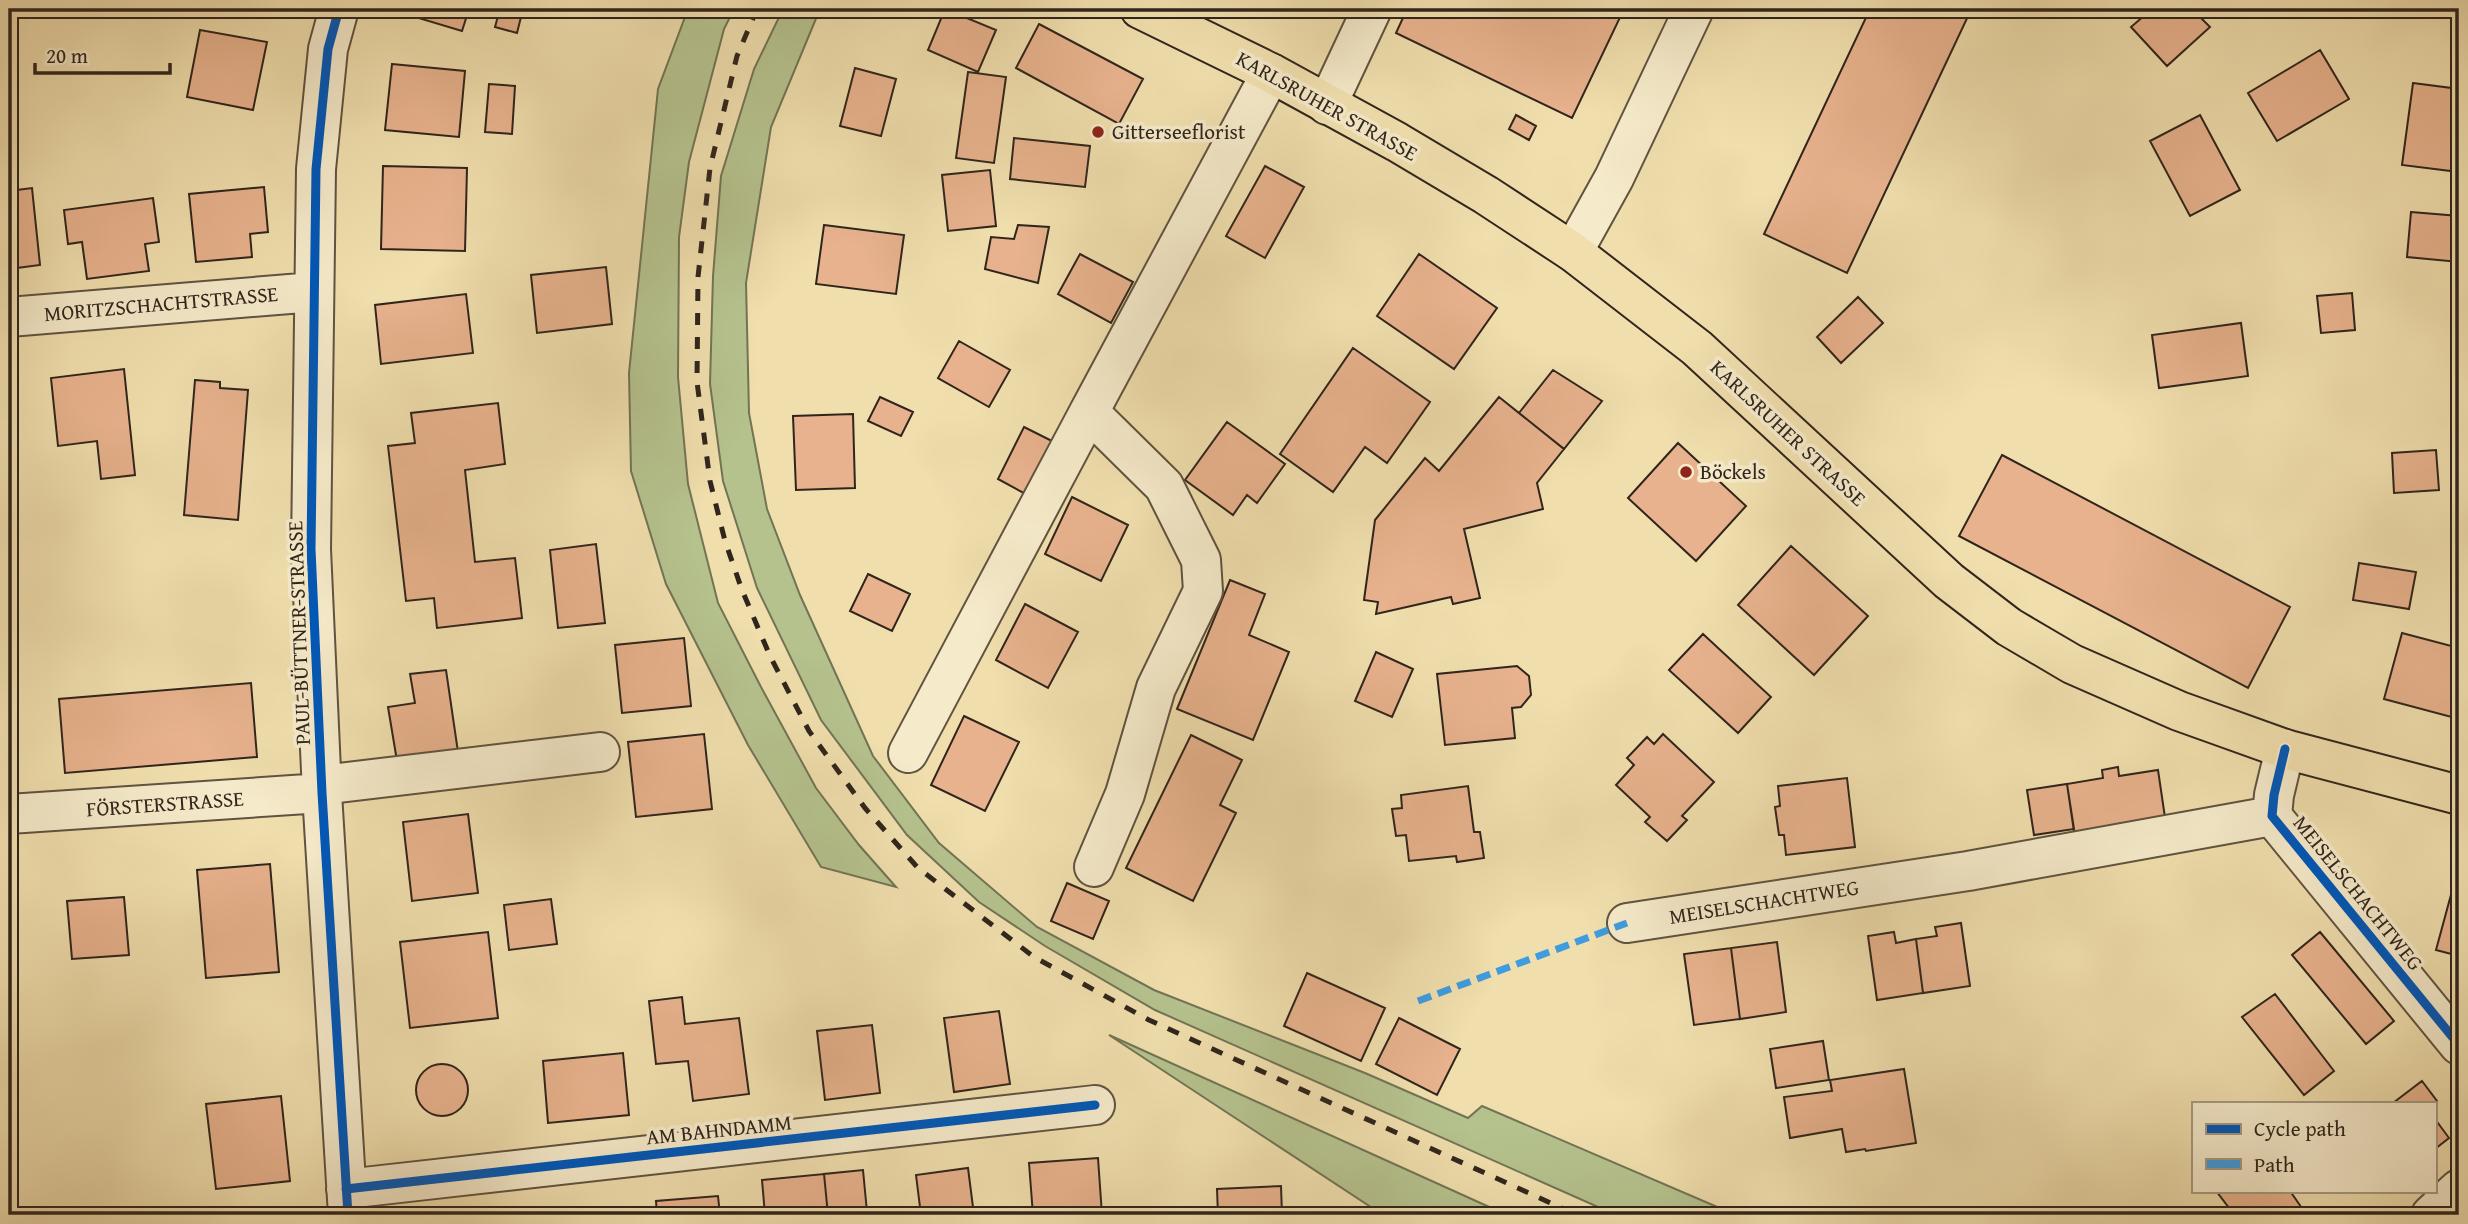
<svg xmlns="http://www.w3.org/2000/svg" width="2468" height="1224" font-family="'Gentium Book Plus',serif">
<rect width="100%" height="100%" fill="#f0dead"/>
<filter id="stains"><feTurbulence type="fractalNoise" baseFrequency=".00286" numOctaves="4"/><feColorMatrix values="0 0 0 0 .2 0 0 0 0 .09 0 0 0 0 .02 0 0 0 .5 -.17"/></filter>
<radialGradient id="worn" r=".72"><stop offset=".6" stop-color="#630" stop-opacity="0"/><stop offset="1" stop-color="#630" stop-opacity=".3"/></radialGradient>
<path fill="#b5c28e" stroke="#727455" stroke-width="2" d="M688 9H734L724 29 689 162 679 237 678 377 688 484 718 603 761 687 816 788 859 845 896 887 821 867 748 745 666 584 631 471 629 373 658 89Z
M783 9H820L771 127 746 283 749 413 767 509 800 595 873 756 939 843 1037 927 1154 990 1365 1073 1468 1118 1482 1106 1736 1215H1616L1155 1010 1045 946 979 902 907 835 821 720 757 588 723 481 710 384 713 276 721 176 754 69Z
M1109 1035 1507 1215H1383Z"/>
<path fill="#e7b28d" stroke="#30251c" stroke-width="2" d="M396 9H469L462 31 395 11Z
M500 9H523L517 33 495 27Z
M945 9 996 30 978 72 928 50Z
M1407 9H1624L1572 118 1396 33Z
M1870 9H1963L1970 12 1847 273 1764 234Z
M2152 9H2192L2210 27 2167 66 2131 27Z
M1039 24 1143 79 1119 124 1016 68Z
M200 30 267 42 253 110 187 97Z
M2320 50 2349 99 2277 141 2248 93Z
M392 64 465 71 459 137 385 130Z
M855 68 896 79 881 136 840 126Z
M968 72 1006 77 994 163 956 158Z
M2413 83 2459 89V172L2402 165Z
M489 84 515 86 512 134 485 132Z
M1516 115 1536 126 1529 140 1509 129Z
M2200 115 2240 190 2190 216 2150 141Z
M1014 138 1090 146 1085 187 1010 179Z
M383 166 467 168 465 251 381 249Z
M1265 166 1304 187 1265 258 1226 236Z
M990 170 996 226 948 231 942 175Z
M264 187 268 232 250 234 252 257 196 262 189 194Z
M32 188 40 265 9 269V191Z
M153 198 159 242 145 244 149 271 87 279 82 242 68 244 64 210Z
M2411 212 2459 216V262L2407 257Z
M824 225 904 235 896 294 816 284Z
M1018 225 1049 227 1038 283 985 269 991 237 1014 239Z
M1080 254 1133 282 1111 323 1058 294Z
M1419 254 1497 308 1454 369 1377 316Z
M606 267 612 324 537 333 531 275Z
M2352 293 2355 330 2321 333 2317 296Z
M466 294 473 353 381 364 375 305Z
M1858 297 1883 323 1841 363 1817 337Z
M2241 323 2248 376 2159 388 2152 335Z
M959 341 1010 370 989 407 938 378Z
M1353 348 1430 402 1387 463 1365 447 1333 492 1280 454Z
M124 369 135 475 101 479 97 441 58 446 51 378Z
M1553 370 1602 401 1564 449 1519 413Z
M195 380 220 382V388L248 390 238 520 184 515Z
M9 386 14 446H9Z
M880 397 913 412 901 436 868 421Z
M1499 397 1564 449 1537 483 1543 509 1464 529 1480 598 1453 604 1451 597 1376 614 1378 602 1364 600 1375 520 1425 458 1439 471Z
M498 403 505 464 465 470 475 562 515 558 522 618 437 628 434 598 406 601 388 446 415 443 411 413Z
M853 414 855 488 796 490 793 416Z
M1227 422 1285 464 1257 503 1247 495 1233 515 1185 480Z
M1024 427 1056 443 1029 496 998 479Z
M1678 443 1746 506 1696 561 1628 498Z
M2436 450 2439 490 2394 493 2392 453Z
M2002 455 2290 607 2248 688 1959 536Z
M1072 497 1128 525 1101 581 1045 554Z
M596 544 605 623 558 628 550 550Z
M1791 546 1868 616 1814 675 1738 605Z
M2359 563 2416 572 2409 609 2353 600Z
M868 574 910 594 892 631 850 611Z
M1230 580 1265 594 1249 635 1289 652 1253 740 1177 709Z
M1025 604 1078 632 1048 688 996 660Z
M2402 633 2459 648V719L2384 699Z
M1703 634 1771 697 1738 733 1669 670Z
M684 638 691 706 622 713 615 645Z
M1376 652 1413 669 1392 717 1355 701Z
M1517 666 1529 676 1531 695 1521 707 1512 708 1515 738 1445 745 1437 674Z
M446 670 458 752 397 761 388 707 415 703 410 674Z
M251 683 257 757 65 773 59 699Z
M9 694H12L16 746H9Z
M964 716 1019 742 985 811 931 785Z
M704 734 712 809 636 817 628 742Z
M1663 734 1714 782 1682 816 1687 820 1667 841 1645 822 1650 817 1616 785 1634 765 1627 758 1647 737 1654 744Z
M1191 735 1242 760 1220 805 1236 813 1193 901 1126 868Z
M2118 767 2119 776 2158 770 2167 831 2076 845 2067 784 2103 778 2102 770Z
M1847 778 1855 847 1786 855 1784 835H1779L1775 807 1780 806 1778 786Z
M2067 784 2074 829 2034 835 2027 790Z
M1468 786 1474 832H1480L1484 858 1457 862 1456 856 1409 861 1406 835 1396 836 1392 809 1402 808 1401 795Z
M468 814 478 893 412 901 403 822Z
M270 864 279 972 206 978 197 870Z
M1067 883 1109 901 1093 939 1051 921Z
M2452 891 2459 893V956L2436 950Z
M124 897 129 955 72 959 67 901Z
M551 899 557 944 509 950 504 905Z
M1961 923 1970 986 1923 993 1916 939 1937 936 1935 927Z
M488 932 498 1018 410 1028 400 942Z
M1894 932 1896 943 1916 939 1923 993 1877 1000 1868 936Z
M2320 932 2394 1021 2366 1044 2292 955Z
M1777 942 1786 1012 1740 1019 1731 948Z
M1731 948 1740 1019 1694 1025 1684 954Z
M1307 973 1385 1008 1361 1061 1284 1026Z
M2275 994 2334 1071 2304 1095 2242 1017Z
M682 997 685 1024 739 1018 749 1094 693 1101 688 1061 656 1064 649 1001Z
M999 1011 1010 1084 954 1092 944 1018Z
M1399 1018 1460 1049 1437 1095 1376 1064Z
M872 1025 880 1093 825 1100 817 1031Z
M1823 1041 1829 1080 1776 1088 1770 1049Z
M623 1053 629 1115 548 1123 543 1061Z
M416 1090a26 26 0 1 1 52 0a26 26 0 1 1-52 0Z
M1904 1069 1916 1143 1866 1151 1865 1149 1846 1152 1842 1129 1790 1138 1784 1097 1832 1091 1830 1080Z
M2422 1081 2437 1101 2435 1103H2393Z
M281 1096 290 1181 216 1189 206 1104Z
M2435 1119 2449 1138 2435 1149Z
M1098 1158 1102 1215H1033L1029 1163Z
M968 1168 974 1215H921L916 1175Z
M863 1170 867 1212 828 1215 824 1174Z
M824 1174 828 1215H765L762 1180Z
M1281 1186 1282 1215H1218L1217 1189Z
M2219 1191H2290L2306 1214 2231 1215 2232 1212 2217 1192Z
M718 1196 720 1215H657L656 1201Z
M502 1208 503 1215H429Z"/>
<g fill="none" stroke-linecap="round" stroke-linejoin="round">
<defs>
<path id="minor" d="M339 9 328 49 316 169 311 549 322 793 348 1215
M1327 105 1372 9
M1573 252 1614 178 1694 9
M9 317 314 292
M2285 749 2274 795 2272 816 2459 1045
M908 753 1089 412
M322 785 600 752
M9 814 322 793
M1094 867 1125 794 1156 688 1203 591 1201 560 1164 486 1089 412 1271 73
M1627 923 1968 871 2272 816
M346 1189 1095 1105
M2431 1215 2459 1189"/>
<path id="major" d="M1140 9 1271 73 1397 142 1486 195 1573 252 1697 348 1949 581 2009 627 2072 664 2179 711 2285 749 2459 795"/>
</defs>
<use href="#minor" stroke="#605340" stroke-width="42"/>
<use href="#major" stroke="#30251c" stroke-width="42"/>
<use href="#minor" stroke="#f5eaca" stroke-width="38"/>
<use href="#major" stroke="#f0dead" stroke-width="38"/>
<path stroke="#30251c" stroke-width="5" stroke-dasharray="12 12" stroke-linecap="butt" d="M757 9 737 56 710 168 698 277 697 382 710 481 725 541 742 590 770 656 809 731 865 808 918 868 1034 957 1149 1020 1577 1215"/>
<path stroke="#3e9cdf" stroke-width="7" stroke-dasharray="14 7" stroke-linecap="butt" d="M1418 1001 1627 923"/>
<defs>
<path id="cycleway" d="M339 9 328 49 316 169 311 549 322 793 348 1215
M2285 749 2274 795 2272 816 2459 1045
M346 1189 1095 1105"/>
</defs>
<use href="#cycleway" stroke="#f5eaca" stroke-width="13"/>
<use href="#cycleway" stroke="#0057b8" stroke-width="9"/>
</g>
<g fill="#8f2418" stroke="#f5eaca" stroke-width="2.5">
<circle cx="1098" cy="132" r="7"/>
<circle cx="1686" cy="472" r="7"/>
</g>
<g text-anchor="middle" stroke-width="7" stroke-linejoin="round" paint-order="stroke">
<g font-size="21" fill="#30251c" stroke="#f5eaca">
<text transform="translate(1327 106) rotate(29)" y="7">KARLSRUHER STRASSE</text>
<text transform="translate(161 304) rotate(-5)" y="7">MORITZSCHACHTSTRASSE</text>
<text transform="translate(1788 433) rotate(43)" y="7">KARLSRUHER STRASSE</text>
<text transform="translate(299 633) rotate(-92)" y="7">PAUL-BÜTTNER-STRASSE</text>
<text transform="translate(165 804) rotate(-4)" y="7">FÖRSTERSTRASSE</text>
<text transform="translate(2358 893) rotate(51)" y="7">MEISELSCHACHTWEG</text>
<text transform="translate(1764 902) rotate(-9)" y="7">MEISELSCHACHTWEG</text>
<text transform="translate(719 1130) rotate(-6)" y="7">AM BAHNDAMM</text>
</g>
<g font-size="21" fill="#30251c" stroke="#f5eaca" text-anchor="start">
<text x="1112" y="139">Gitterseeflorist</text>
<text x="1700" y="479">Böckels</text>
</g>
</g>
<rect width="2468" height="1224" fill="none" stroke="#f0dead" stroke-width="35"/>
<rect x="10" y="10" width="2447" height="1203" fill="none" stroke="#30251c" stroke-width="3.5"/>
<rect x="18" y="18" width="2433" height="1189" fill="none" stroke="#30251c" stroke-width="2"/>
<rect x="2192" y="1102" width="245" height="91" fill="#f5eaca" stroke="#a69b84" stroke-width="2"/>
<rect x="2206" y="1124" width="35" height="10" fill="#0057b8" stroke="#a69b84" stroke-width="2"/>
<text x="2254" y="1136" font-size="21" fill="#30251c">Cycle path</text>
<rect x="2206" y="1159" width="35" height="10" fill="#3e9cdf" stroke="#a69b84" stroke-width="2"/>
<text x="2254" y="1172" font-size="21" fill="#30251c">Path</text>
<path d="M35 63v10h135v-10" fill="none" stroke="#30251c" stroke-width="3.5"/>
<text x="46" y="63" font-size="21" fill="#30251c" stroke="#f5eaca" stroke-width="5" paint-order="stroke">20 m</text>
<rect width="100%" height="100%" filter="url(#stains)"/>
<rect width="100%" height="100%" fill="url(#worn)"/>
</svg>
